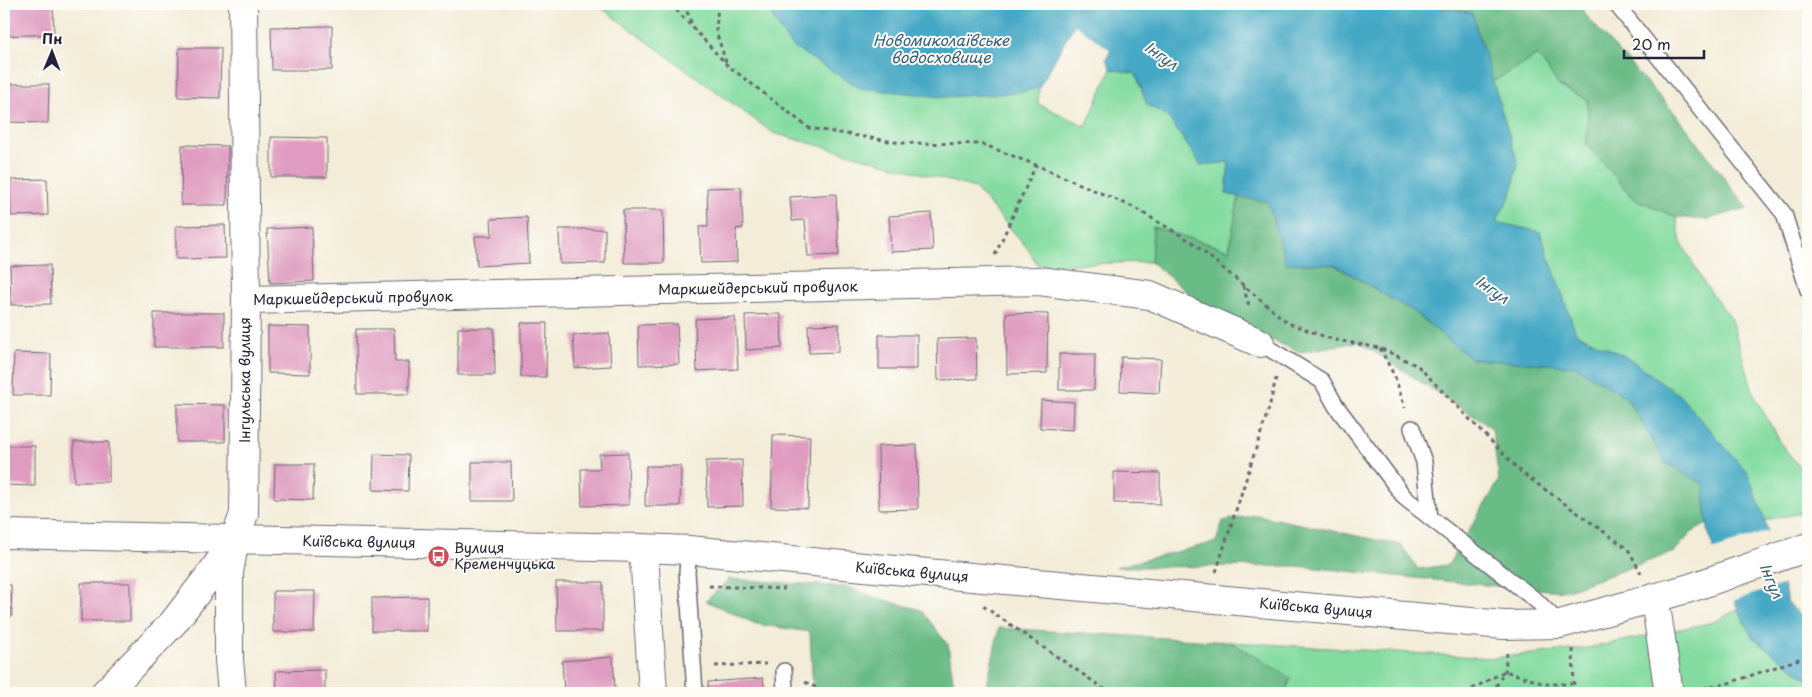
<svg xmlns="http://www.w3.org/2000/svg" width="1812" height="697" font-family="'Playpen Sans',sans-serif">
<rect width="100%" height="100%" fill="#fdfcf7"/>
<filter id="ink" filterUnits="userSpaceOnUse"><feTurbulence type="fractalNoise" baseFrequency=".02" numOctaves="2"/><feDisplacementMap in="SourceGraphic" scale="10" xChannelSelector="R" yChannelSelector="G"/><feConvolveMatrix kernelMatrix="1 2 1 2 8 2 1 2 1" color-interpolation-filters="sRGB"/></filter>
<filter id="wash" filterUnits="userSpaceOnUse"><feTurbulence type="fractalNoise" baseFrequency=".0096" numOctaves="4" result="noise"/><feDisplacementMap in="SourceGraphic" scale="20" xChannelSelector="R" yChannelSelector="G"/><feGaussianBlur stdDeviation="1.12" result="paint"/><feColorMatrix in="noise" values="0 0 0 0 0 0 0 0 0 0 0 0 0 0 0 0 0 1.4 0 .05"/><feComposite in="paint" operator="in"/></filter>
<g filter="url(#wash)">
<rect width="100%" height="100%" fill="#f3ecd8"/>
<path fill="#84dca0" stroke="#537f6e" d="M596 4H765L766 7 942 97 1014 93 1039 88 1038 104 1086 126 1111 69 1136 74 1147 105 1167 115 1201 165 1229 162 1226 194 1239 196 1229 250 1153 227 1151 262 1038 265 1025 245 975 188 773 133Z
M1538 55 1559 86 1588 100 1587 144 1633 198 1676 217 1681 242 1704 283 1730 317 1755 397 1782 445 1807 477V512L1765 520 1747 472 1630 359 1576 333 1540 232 1495 222 1511 195 1518 164 1492 82Z
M1738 609 1753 638 1808 679V693H1285L1291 678 1231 642 1493 658 1588 648 1714 622Z"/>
<path fill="#6bbc86" stroke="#466f60" d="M1425 4H1579L1589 19 1679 118 1747 208 1706 220 1676 217 1633 198 1587 144 1588 100 1559 86 1538 55 1492 82 1472 13Z
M1239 196 1268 202 1287 263 1334 265 1414 312 1472 359 1575 366 1627 398 1666 463 1705 484 1707 524 1691 533 1674 552 1565 591 1505 587 1297 566 1116 567 1216 542 1223 521 1256 515 1401 545 1418 569 1448 565 1499 481 1492 428 1359 342 1300 352 1218 318 1151 262 1153 227 1229 250Z
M729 579 847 587 877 598 921 610 948 645 955 693H813L810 632 756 624 706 601Z
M999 628 1230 642 1291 678 1285 693H988L986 689Z"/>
<path fill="#45a8c4" stroke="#346580" d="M765 4H1086L1039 88 1014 93 942 97 860 88 791 46 766 7Z
M1132 4H1425L1472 13 1518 164 1511 195 1496 222 1540 232 1576 333 1630 359 1679 395 1747 472 1765 520 1788 603 1808 622V679L1753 638 1738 609 1710 539 1707 524 1704 484 1666 463 1627 398 1575 366 1472 359 1414 312 1335 265 1286 263 1268 202 1226 194 1229 162 1201 165 1167 116 1147 105 1136 74 1111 69 1106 59Z"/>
<path fill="#f3ecd8" d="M1771 530 1785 584 1732 601 1712 550Z"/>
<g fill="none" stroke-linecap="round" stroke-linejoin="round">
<path stroke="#45a8c4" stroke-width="49" d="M1088 4 1176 66"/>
</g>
<g id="blocks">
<path fill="#df9bc0" d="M4 4H53L54 34 4 36Z
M332 26V70H272L271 27Z
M179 48H221L220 98 178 97Z
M5 84H49L48 123 5 122Z
M271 137 327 138V177H271Z
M182 145 228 146 227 205H181Z
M47 179 48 215 11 216 10 180Z
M741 187 743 228 736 229 737 262 701 263 699 227H708L707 188Z
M836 194 839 255 808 256 805 220 792 221 790 197Z
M623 210H663L664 263H624Z
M931 213 933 250 891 252 889 216Z
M527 217 529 263 477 266 475 236H492L491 219Z
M225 225 226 258 176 259V226Z
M312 227 314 281 270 283 267 229Z
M559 229H605V263L560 264Z
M50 265 51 304 11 305 10 266Z
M154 313H224V347H154Z
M1006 313 1048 314 1047 373 1007 374Z
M781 314 782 348 746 350 745 315Z
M735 317 738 369 697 371 695 319Z
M521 323H547L546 377H521Z
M677 324 679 364 639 365 638 325Z
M839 324V352L809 353 808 325Z
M268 326 310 327V374L268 373Z
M458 328H494L495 375H458Z
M356 329H394L395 362H409V394H357Z
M609 333 611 366 575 368 573 335Z
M879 335H917V369H879Z
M976 338 977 379 938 380 937 339Z
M14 353 51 354 50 395H13Z
M1059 354H1095L1094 390H1059Z
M1121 357 1161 359 1159 393 1120 391Z
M1041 400 1074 402 1073 430 1040 428Z
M177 404 225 405V442H177Z
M773 435 810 436 808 508 771 507Z
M74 442H109V482H74Z
M917 445 918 509 879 510 878 446Z
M4 446H35V486L4 485Z
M628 453 629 505 582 506 581 469H600L599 454Z
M374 454 409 455 408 491 373 490Z
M742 460 743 506 707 507 706 461Z
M472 462H511L512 501H472Z
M275 464H314L313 500 274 499Z
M646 466H681L680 506H645Z
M1114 472 1160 473V504L1114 503Z
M556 582H603V631H557Z
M81 583H130V621H81Z
M4 585H11L12 616H4Z
M273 591H315L314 632H273Z
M427 597V631H372V598Z
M613 657 615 689 564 693 562 661Z
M325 670V693H277L276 671Z
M763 678 765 693H709L708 682Z"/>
</g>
</g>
<g filter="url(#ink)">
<use href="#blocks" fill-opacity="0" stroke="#6b6972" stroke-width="1"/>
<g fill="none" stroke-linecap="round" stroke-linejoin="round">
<defs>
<path id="lane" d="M1616 4 1784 214 1808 290
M1260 343 1322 381 1336 406 1405 498 1538 602 1560 624
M1412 428 1424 462 1430 518
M689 550 687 572 695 693
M784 671 785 693"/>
<path id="street" d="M246 300 1039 281 1150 295 1260 343
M641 548 645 569 653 693
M1654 598 1658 619 1669 693
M105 693 173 623 213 571 230 547
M232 693 229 660V572L235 539 244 514 246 300 243 4"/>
<path id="secondary" d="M4 534 641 548 689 550 916 572 1504 625 1560 624 1690 588 1808 547"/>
</defs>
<use href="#lane" stroke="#6b6972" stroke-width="18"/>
<use href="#street" stroke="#6b6972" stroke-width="30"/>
<use href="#secondary" stroke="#6b6972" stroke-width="30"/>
<path stroke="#6b6972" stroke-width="3" stroke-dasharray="4 4" stroke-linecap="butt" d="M671 4 727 65 809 128 901 143 982 144 1036 165 1133 207 1192 242 1288 323 1331 339 1380 348 1418 366 1522 473 1628 549 1641 573
M684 4 693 27
M718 4 716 32 726 62
M995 255 1036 165
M1243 286 1250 309
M1380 348 1395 377 1405 408
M1216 572 1269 408 1276 378
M709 586 785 589
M983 606 1110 693
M1573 649 1574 693
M715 666 766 664
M805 682 827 693
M1696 689 1726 684 1808 656
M1465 693 1505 671 1545 684H1572
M1492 693 1505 671 1507 653"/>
<use href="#lane" stroke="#fff" stroke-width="15"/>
<use href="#street" stroke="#fff" stroke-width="28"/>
<use href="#secondary" stroke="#fff" stroke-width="28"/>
</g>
</g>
<defs>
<symbol id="bus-disc" viewBox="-11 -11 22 22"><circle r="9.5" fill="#d1495b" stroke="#fdfcf7"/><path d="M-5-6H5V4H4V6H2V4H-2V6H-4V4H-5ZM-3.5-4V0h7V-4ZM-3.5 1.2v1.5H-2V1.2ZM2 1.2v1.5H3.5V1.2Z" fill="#fff"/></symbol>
</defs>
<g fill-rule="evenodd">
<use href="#bus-disc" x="426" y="544" width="25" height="25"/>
</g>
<g text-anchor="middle" stroke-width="4" stroke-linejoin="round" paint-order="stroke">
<g font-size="14" fill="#22223b" stroke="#fdfcf7">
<text transform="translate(758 288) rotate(-1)" y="5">Маркшейдерський провулок</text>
<text transform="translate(353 298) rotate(-1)" y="5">Маркшейдерський провулок</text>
<text transform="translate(245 380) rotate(-90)" y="5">Інгульська вулиця</text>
<text transform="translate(359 542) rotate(1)" y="5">Київська вулиця</text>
<text transform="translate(912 572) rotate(5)" y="5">Київська вулиця</text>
<text transform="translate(1316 608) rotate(5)" y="5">Київська вулиця</text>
</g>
<g font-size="14" fill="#22223b" stroke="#fdfcf7" text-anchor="start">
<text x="454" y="553">Вулиця<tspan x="454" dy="16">Кременчуцька</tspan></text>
</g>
<g font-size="15" font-style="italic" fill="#325e79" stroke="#fdfcf7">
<text x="941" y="46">Новомиколаївське<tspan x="941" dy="17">водосховище</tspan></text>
<text transform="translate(1161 56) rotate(35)" y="5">Інгул</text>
<text transform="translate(1492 290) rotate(35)" y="5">Інгул</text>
<text transform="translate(1771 581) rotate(67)" y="5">Інгул</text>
</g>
</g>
<rect width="1812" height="697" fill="none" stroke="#fdfcf7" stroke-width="20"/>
<g transform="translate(52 52) rotate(1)" stroke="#fdfcf7" stroke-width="4" paint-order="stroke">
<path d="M0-4L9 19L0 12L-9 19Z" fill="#22223b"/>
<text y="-8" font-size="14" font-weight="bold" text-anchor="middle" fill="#22223b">Пн</text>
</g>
<path d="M1624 50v8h80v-8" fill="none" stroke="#22223b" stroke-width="2.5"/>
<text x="1632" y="50" font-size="15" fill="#22223b" stroke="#fdfcf7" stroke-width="4" paint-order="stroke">20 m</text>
</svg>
